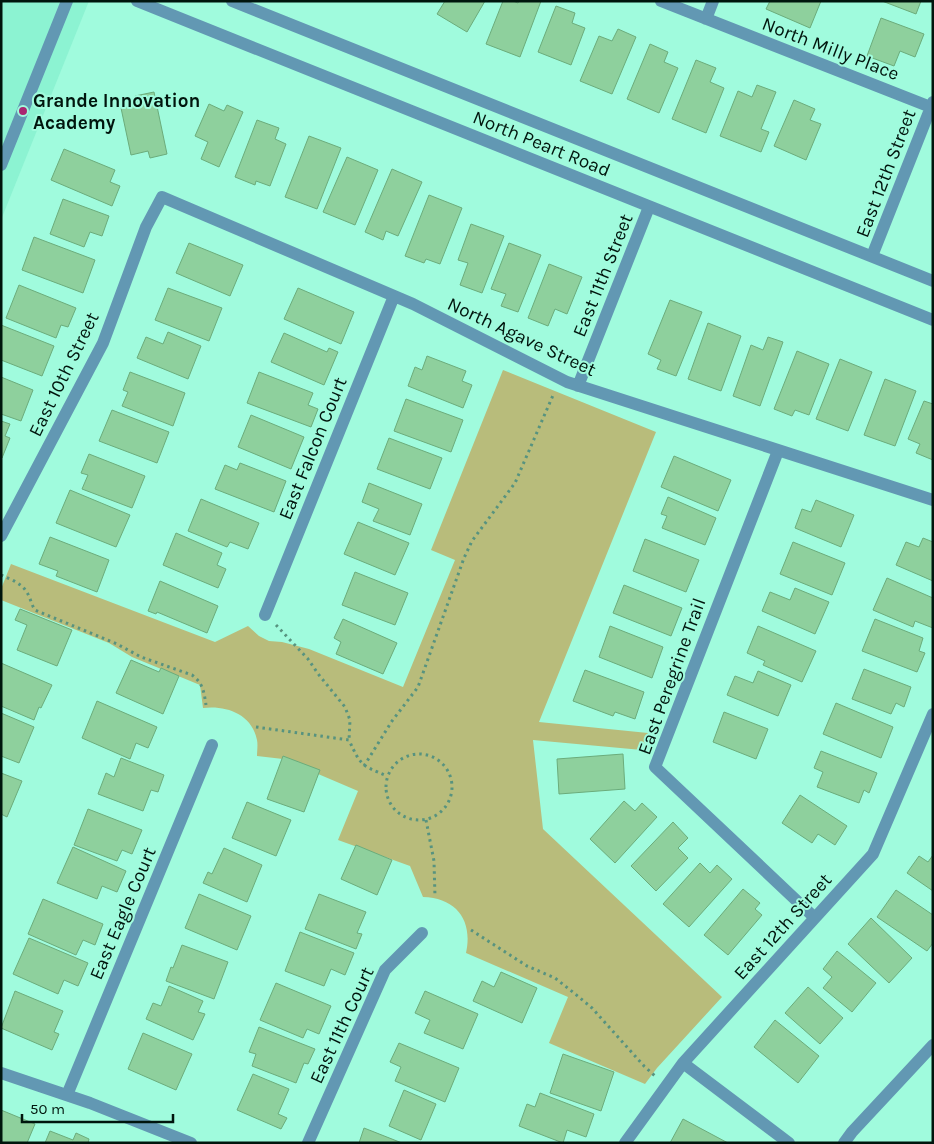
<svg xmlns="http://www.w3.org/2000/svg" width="934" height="1144" font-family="Karla,sans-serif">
<rect width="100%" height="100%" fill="#a0fbdd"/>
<path fill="#8cf3d2" d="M1 1H89L1 220Z"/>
<path fill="#b8bc7b" d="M503 370 656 432 539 722 648 733 642 750 533 740 543 829 722 997 657 1068 645 1084 549 1043 568 997 466 953C473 921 457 898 423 897L410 866 338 840 358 791 283 759 257 756C257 751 258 745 257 740 252 714 226 705 203 708L200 685 132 657 109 643 1 600V589L11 564 215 642 248 626 259 636 269 641 282 642 309 649 403 687 455 560 431 550Z"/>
<path fill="#8ed09d" stroke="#6bac7b" d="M445 1H485L467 32 437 14Z
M503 1H513L518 3 519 1H541L520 57 486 44Z
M770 1H821L810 28 766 9Z
M882 1H921L916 14Z
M556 6 575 13 572 23 585 28 571 65 538 52Z
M881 18 924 34 915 57 900 51 894 66 867 56Z
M618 29 636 37 612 94 580 81 599 36 612 41Z
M650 44 668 52 664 62 678 68 659 113 627 99Z
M696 60 716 68 710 82 724 88 706 133 672 119Z
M757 85 776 92 761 129 769 132 761 152 720 136 738 91 752 97Z
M154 92 167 154 150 158 148 151 131 155 121 108 137 105 135 96Z
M794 100 815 109 810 120 821 124 806 160 774 146Z
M209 104 224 111 227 105 243 112 219 167 201 159 208 142 195 136Z
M257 120 279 128 275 139 286 144 270 186 256 181 255 185 235 177Z
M309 136 341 148 317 209 285 197Z
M64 149 115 170 110 182 120 186 112 206 51 180Z
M347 157 378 170 355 225 323 212Z
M392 169 422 182 398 236 386 231 383 240 365 232Z
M429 195 462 208 440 264 426 259 424 263 405 256Z
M63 199 109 216 102 236 90 232 84 247 50 234Z
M471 224 504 236 482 293 460 285 468 263 458 260Z
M34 237 95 260 83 293 22 270Z
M189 243 243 265 230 296 176 273Z
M509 243 541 255 518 312 501 306 506 294 491 289Z
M549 264 582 277 567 314 555 309 548 326 528 318Z
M19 285 76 308 68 327 61 325 56 338 6 318Z
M168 288 222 308 209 341 155 320Z
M298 288 354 312 341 344 284 319Z
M670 300 702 312 676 376 657 369 661 360 648 354Z
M708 323 741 336 721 391 688 379Z
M1 325 54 346 42 376 1 360Z
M168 332 201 346 188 379 137 358 146 337 163 344Z
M284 333 327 352 329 348 338 352 324 385 271 362Z
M768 337 783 342 760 406 733 396 751 345 763 350Z
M797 351 829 364 809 415 795 410 792 416 774 409Z
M427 356 466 371 462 381 472 385 463 408 408 386 415 367 422 370Z
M840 359 872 372 848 431 816 419Z
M130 372 185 393 173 426 122 406 128 392 123 390Z
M259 372 313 393 308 405 318 409 311 427 247 403Z
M1 377 33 390 21 421 1 414Z
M885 379 916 391 895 446 864 435Z
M406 399 463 420 451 452 394 431Z
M924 401 933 404V460L916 453 920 444 908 439Z
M112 410 169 432 157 463 99 441Z
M251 415 304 437 291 469 238 447Z
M1 421 10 424 5 436 10 438 2 458Z
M389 438 442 458 430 489 377 469Z
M89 454 145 476 132 508 82 489 88 475 81 473Z
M674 456 731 480 718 511 661 487Z
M240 463 286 481 274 512 215 489 225 465 237 470Z
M369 483 422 504 410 535 373 521 379 509 362 502Z
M70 490 130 515 116 547 56 523Z
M668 497 716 518 705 545 662 528 667 516 661 514Z
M201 499 259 523 248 549 230 542 227 547 188 531Z
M816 500 854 515 841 547 795 528 802 509 811 512Z
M358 522 409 543 395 575 344 554Z
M176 533 222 553 217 565 226 569 218 588 163 565Z
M50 537 109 560 97 592 56 576 58 571 39 564Z
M923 538 933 542V581L896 565 906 542 919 547Z
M645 539 699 560 686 592 633 571Z
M793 542 845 563 832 595 780 574Z
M355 572 408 593 395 625 342 605Z
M887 578 933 598V628L915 621 913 627 873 610Z
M160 581 218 606 207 633 157 612 156 614 148 611Z
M624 585 682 608 671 636 613 613Z
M795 588 829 602 815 634 762 611 770 592 790 600Z
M20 609 72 630 57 666 17 650 27 625 15 620Z
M343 619 397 643 383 674 336 654 341 642 334 638Z
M875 619 923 638 919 651 925 653 917 672 862 651Z
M610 626 663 647 652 678 599 657Z
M758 626 816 651 802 682 763 665 765 661 747 653Z
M131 660 159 672 161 668 179 676 163 714 116 693Z
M1 663 52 685 41 708 39 707 34 720 1 706Z
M864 669 911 687 904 707 896 703 891 714 852 699Z
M585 670 644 692 635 719 615 712 613 716 573 701Z
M758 671 791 685 778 716 727 695 735 676 753 683Z
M97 701 157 727 148 748 136 743 130 759 82 738Z
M836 703 893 727 881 758 823 734Z
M724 712 768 729 756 759 713 742Z
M1 713 34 727 19 763 1 756Z
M821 751 877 773 869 793 864 790 859 803 817 787 823 772 814 768Z
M623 754 625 789 559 794 557 759Z
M283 756 320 770 304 812 267 799Z
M121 758 164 775 158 792 151 790 143 811 98 794 106 773 114 777Z
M1 773 22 781 7 817 1 814Z
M800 795 847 826 835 845 818 834 812 843 782 823Z
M624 801 635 811 642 803 657 817 615 863 590 839Z
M247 802 291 820 276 856 232 838Z
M88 809 142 830 132 854 122 850 117 861 74 845Z
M673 822 688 838 678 848 688 858 656 891 631 866Z
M356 845 392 860 377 895 341 879Z
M73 847 126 871 117 892 102 886 97 899 57 883Z
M224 848 262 865 247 902 203 883 208 872 212 874Z
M933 855V891L907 873 919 856 928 862Z
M700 863 710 873 717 865 732 879 689 927 663 904Z
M743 889 760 903 755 909 762 915 728 955 704 935Z
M896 890 933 915V943L927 951 877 917Z
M199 894 251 916 237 950 185 928Z
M319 894 366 912 357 933 362 934 356 949 305 929Z
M43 899 103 924 95 945 83 940 76 955 28 934Z
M871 918 912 958 889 983 848 944Z
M300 932 354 953 345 975 331 969 324 986 285 971Z
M29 938 88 963 78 986 64 980 58 994 13 974Z
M182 945 228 962 214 999 166 981 171 967 173 968Z
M837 951 876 983 852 1012 823 988 832 977 823 969Z
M501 972 537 988 522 1023 473 1001 482 981 494 987Z
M276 983 331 1006 319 1034 307 1029 303 1038 260 1020Z
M169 986 203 1001 198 1012 205 1014 193 1040 146 1019 153 1003 161 1006Z
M808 987 843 1018 820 1044 785 1013Z
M15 991 63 1011 54 1032 59 1034 52 1050 1 1028Z
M425 991 478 1014 463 1049 424 1033 430 1020 415 1013Z
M775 1020 819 1056 798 1083 754 1047Z
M259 1027 315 1049 308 1064 304 1063 296 1083 252 1066 256 1054 249 1052Z
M143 1033 192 1054 176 1090 128 1069Z
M399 1043 459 1068 445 1102 395 1081 401 1067 390 1062Z
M563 1054 614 1072 601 1111 550 1093Z
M253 1074 289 1089 278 1114 287 1118 281 1129 237 1110Z
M404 1090 436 1104 421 1140 389 1126Z
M540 1093 594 1114 586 1137 567 1130 563 1143 519 1126 527 1104 535 1107Z
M1 1110 35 1124 27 1143H1Z
M683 1119 728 1143H670Z
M364 1128 402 1143H359Z
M50 1131 73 1140 76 1133 89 1139 88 1143H45Z"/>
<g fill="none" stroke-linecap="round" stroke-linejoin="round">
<path stroke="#57937f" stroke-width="3" stroke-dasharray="2.5 4" stroke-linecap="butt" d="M1 575C10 579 21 583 26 591 30 596 31 604 35 610L117 644 141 657 192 675C203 683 204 692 206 705
M276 625 308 659 319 675 345 707 350 720 349 740
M256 727 349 740C361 766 361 765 387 776
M386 787a33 33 0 1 1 66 0a33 33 0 1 1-66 0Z
M364 766 392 721 418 687 464 558 472 541 515 483 554 393
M426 820 434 861 435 897
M471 930 527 966 555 978 574 993 592 1008 644 1066 655 1076"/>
<path stroke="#6298b3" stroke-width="12" d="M137 1 933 320
M232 1 933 281
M661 1 933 108
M706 19 713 1
M1 165 67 1
M872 256 933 102
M578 386 649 207
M778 451 655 767 815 918
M1 536 103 343 146 227 162 197 413 304 567 382 933 500
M265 615 394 296
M683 1063 789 1143
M1 1073 90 1103 191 1143
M67 1095 212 745
M308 1143 385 970 422 933
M625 1143 683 1063 873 854 933 714
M844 1143 852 1132 933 1045"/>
</g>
<circle fill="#a92671" stroke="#a0fbdd" stroke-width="2" cx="23" cy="111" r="5"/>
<g text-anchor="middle" stroke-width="4" stroke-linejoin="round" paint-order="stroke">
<g font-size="19" fill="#00150d" stroke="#a0fbdd">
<text transform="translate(831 48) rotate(21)" y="7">North Milly Place</text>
<text transform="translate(542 143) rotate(22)" y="7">North Peart Road</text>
<text transform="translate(885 173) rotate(-69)" y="7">East 12th Street</text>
<text transform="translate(602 275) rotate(-68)" y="7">East 11th Street</text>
<text transform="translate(522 336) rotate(25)" y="7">North Agave Street</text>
<text transform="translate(63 374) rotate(-64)" y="7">East 10th Street</text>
<text transform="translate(312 448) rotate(-68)" y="7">East Falcon Court</text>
<text transform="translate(671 676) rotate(-70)" y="7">East Peregrine Trail</text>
<text transform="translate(122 913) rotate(-67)" y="7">East Eagle Court</text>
<text transform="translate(782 926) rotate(-48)" y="7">East 12th Street</text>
<text transform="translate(341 1025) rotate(-65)" y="7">East 11th Court</text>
</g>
<g font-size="19" font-weight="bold" fill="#00150d" stroke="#a0fbdd" text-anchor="start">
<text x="33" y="107">Grande Innovation<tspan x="33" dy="22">Academy</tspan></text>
</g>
</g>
<rect width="934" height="1144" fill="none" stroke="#00150d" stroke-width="5"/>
<path d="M22 1114v8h151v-8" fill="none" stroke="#00150d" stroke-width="2.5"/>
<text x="30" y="1114" font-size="15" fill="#00150d" stroke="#a0fbdd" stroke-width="4" paint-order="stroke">50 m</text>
</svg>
